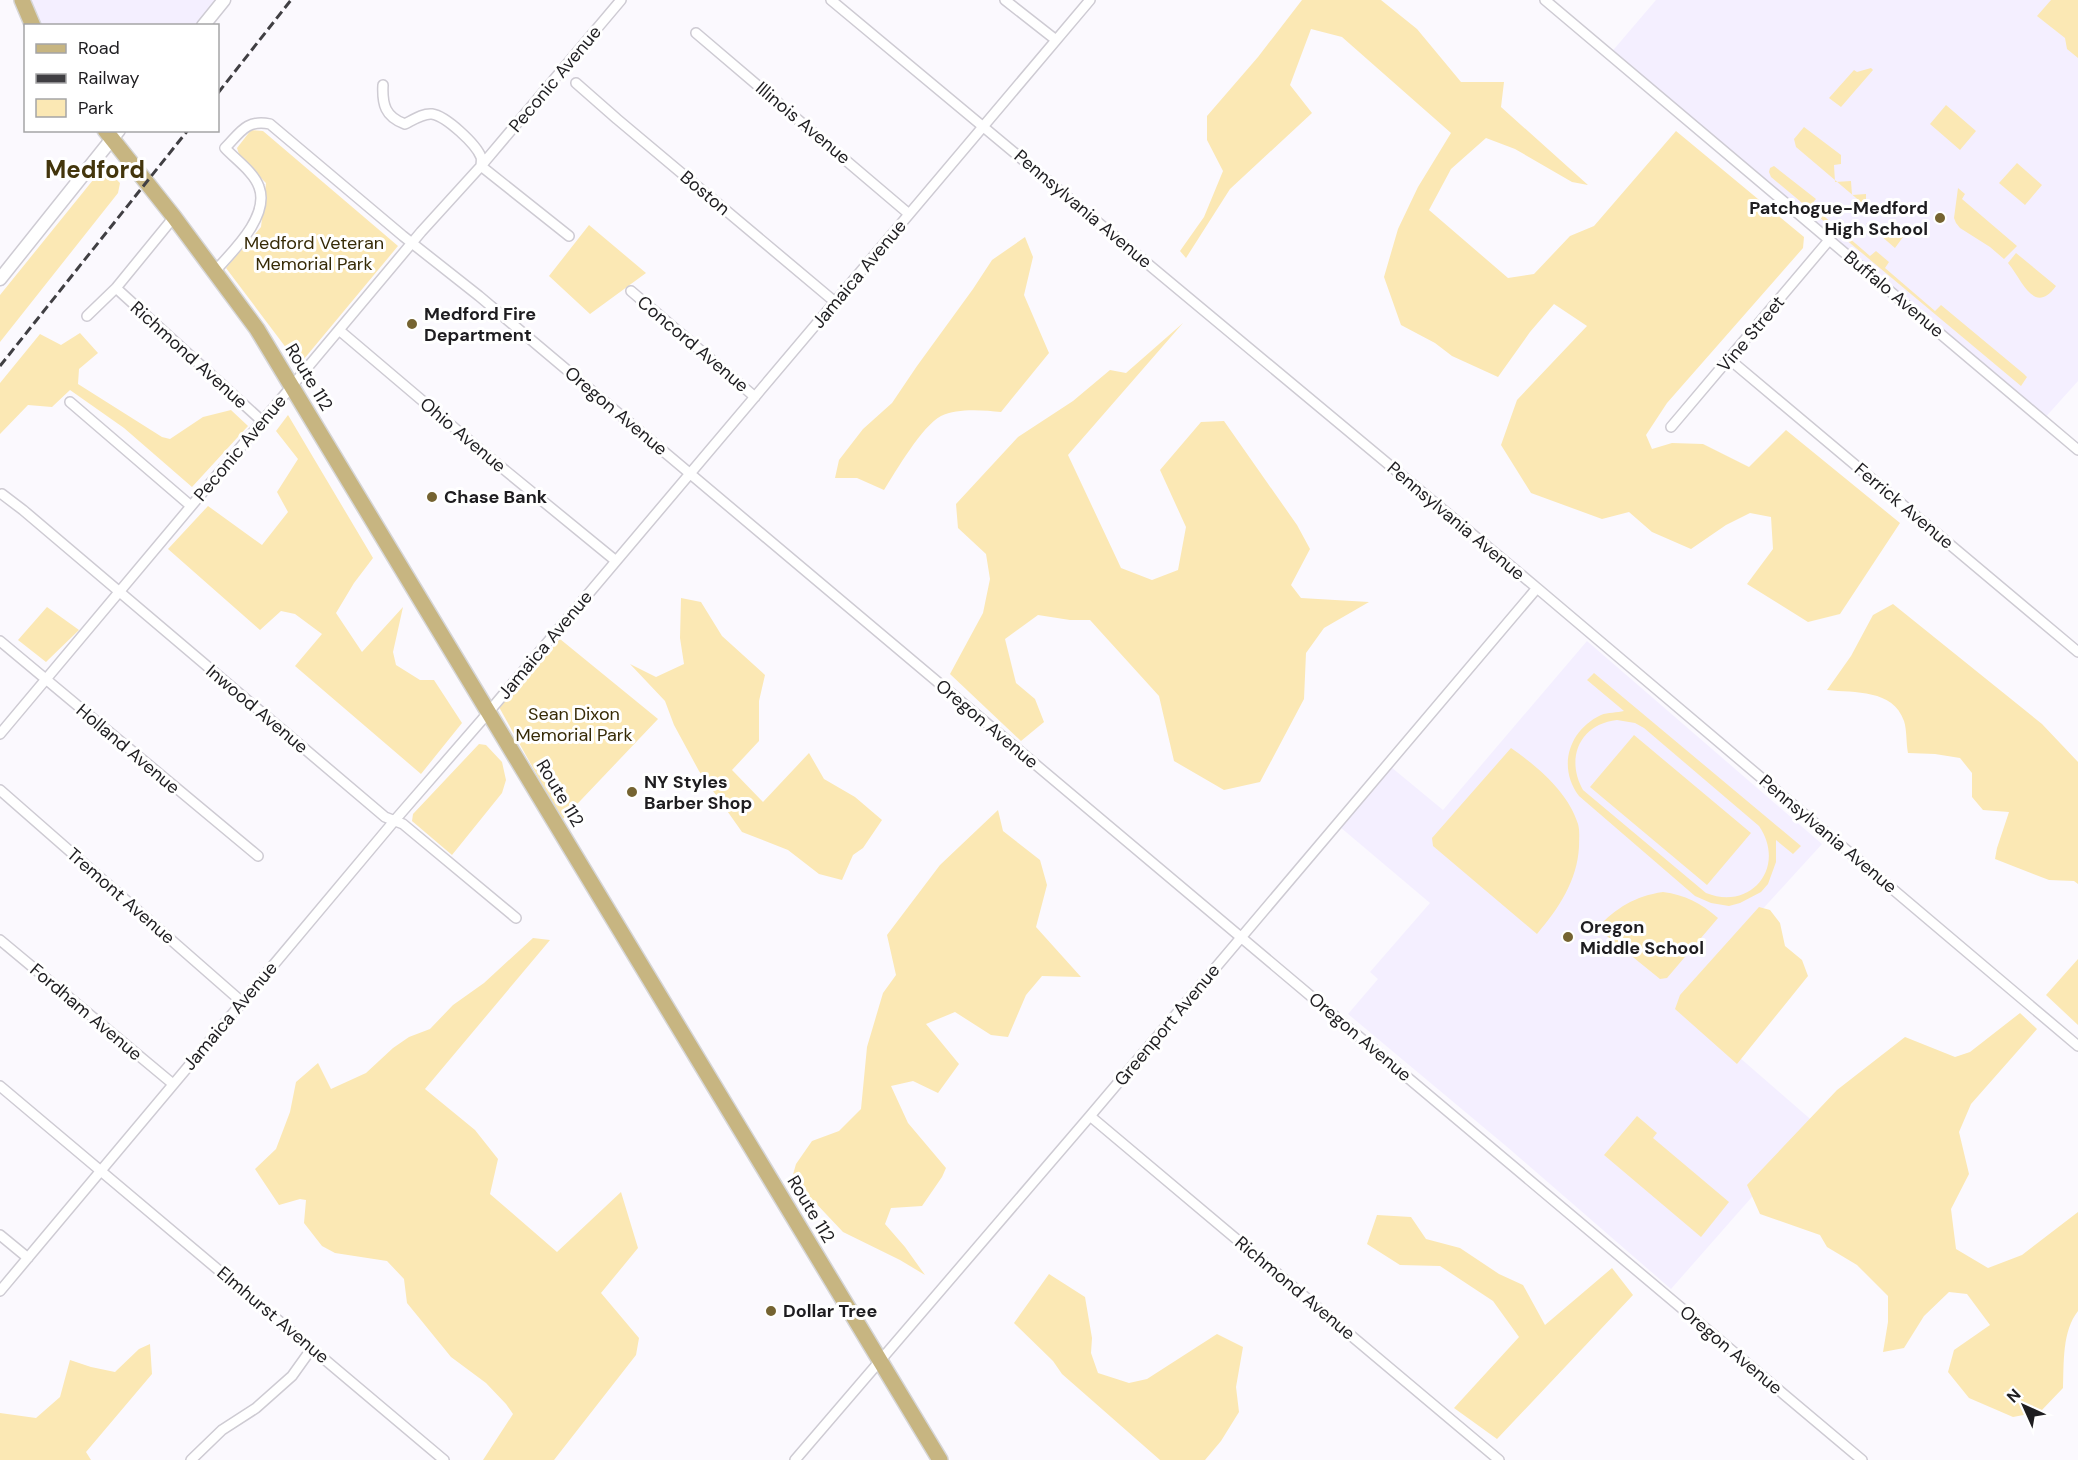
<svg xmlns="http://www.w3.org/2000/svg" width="2078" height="1460" font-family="'DM Sans',sans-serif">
<rect width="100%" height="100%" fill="#fbf9fe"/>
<path fill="#f4efff" d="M23 0H224L203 26 35 25Z
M1656 0H2078V381L2043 420 1609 55Z
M1587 641 1822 844 1677 1003 1816 1124 1671 1289 1506 1146 1348 1014 1378 979 1370 972 1430 903 1340 827 1391 767 1443 810Z"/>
<path fill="#fbe8b4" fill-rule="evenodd" d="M1302 0H1381L1417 29 1461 82H1504L1501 107 1588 185 1572 182 1515 149 1486 138 1451 169 1429 210 1508 278 1534 274 1570 236 1594 226 1676 131 1804 237 1803 248 1667 403 1646 435 1652 449 1672 443 1703 444 1749 467 1786 430 1900 523 1840 614 1808 622 1747 584 1773 549 1771 517 1750 513 1726 525 1691 549 1652 532 1629 512 1602 519 1531 493 1501 445 1517 400 1587 326 1554 304 1530 332 1498 377 1452 356 1435 343 1401 325 1384 277 1398 229 1418 187 1451 133 1342 37 1311 29 1290 85 1312 113 1230 189 1186 258 1180 251 1204 217 1223 171 1207 140V116L1258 57Z
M2051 0H2078V58L2067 49 2065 38 2037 16Z
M1871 68 1873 70 1841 107 1829 98 1854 70 1857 72Z
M1946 105 1976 131 1960 150 1930 124Z
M1804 127 1841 155V164L1834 165 1835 182 1851 181 1852 195 1866 194V204L1862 203 1796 147 1794 139Z
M251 130 263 131 398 246 299 365 226 268 261 227 266 183 240 157 237 148Z
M2017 163 2042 185 2025 205 1999 183Z
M1774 166 1816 199 1811 205 1870 256 1876 251 1889 262 1885 268 1935 311 1941 305 2024 374 2027 377 2021 386 1771 177 1769 172 1770 168Z
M102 176H113L120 183 118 193 0 342V295L93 180Z
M1958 188 1965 194 1962 199 2017 246 2004 259 1990 247 1960 228 1956 223 1954 218Z
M1866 223 1903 237 1895 248Z
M589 225 646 273 590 314 549 276Z
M1025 237 1033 257 1024 295 1049 353 1001 412C983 410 957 408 941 416 922 426 896 471 884 490L857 478H835L839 460 863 429 892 403 917 366 973 289 992 260Z
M2016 253 2056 286C2034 316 2023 281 2008 263Z
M1183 323 1068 455 1121 568 1152 580 1178 570 1186 527 1160 470 1201 422 1224 421 1297 525 1310 549 1291 585 1301 598 1369 602 1324 628 1306 653 1304 699 1260 782 1224 790 1174 761 1159 696 1090 620H1070L1038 615 1005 639 1016 683 1035 699 1044 722 1021 741 950 674 983 613 990 579 986 554 958 528 956 504 1018 437 1073 401 1110 370 1126 373Z
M80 333 98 353 79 369 78 384 162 437 170 439 203 417 231 410 248 426 192 487 124 428 70 390 52 407 28 405 0 434V383L40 334 61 345Z
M288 415 373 558 354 583 336 613 362 652 403 607 393 652 396 665 420 680H434L462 723 421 774 295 666 322 634 295 614 281 611 260 630 168 549 208 506 262 545 288 512 277 492 298 459 276 431Z
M681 598 701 602 722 636 765 675 759 701V741L732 770 763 802 809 753 824 779 855 797 882 820 863 848 853 855 842 880 819 874 788 850 742 832 699 771 674 725 665 701 630 664 656 677 684 664 680 638Z
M1893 604 2042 724 2078 762V884L2074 881 2049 880 1995 859 1997 848 2009 812 1983 810 1972 797V773L1960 758 1935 754 1908 753C1906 743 1907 730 1904 721 1893 689 1855 693 1827 690L1851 656 1873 615Z
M47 607 79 630 46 662 18 640Z
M560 639 658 719 562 820 499 707Z
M1594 673 1801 846 1793 854 1776 840V862L1768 884 1761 892 1740 903 1729 906 1711 903 1695 896 1579 796C1557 767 1569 730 1601 715 1608 712 1617 713 1624 711L1587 680ZM1617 720 1635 723 1644 728 1759 826C1787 867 1751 911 1706 893L1583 790C1565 758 1580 724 1617 720Z
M1634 735 1751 833 1707 885 1590 787Z
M479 744 486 745 502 762 506 780 502 793 452 855 412 821 413 814Z
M1511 748C1537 766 1568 792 1578 824 1580 831 1579 840 1579 847 1577 881 1559 908 1537 934L1433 846 1432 838Z
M998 810 1003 831 1040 860 1047 885 1036 927 1081 977 1042 976 1026 995 1008 1037 991 1035 955 1012 926 1024 959 1064 938 1093 913 1081 891 1086 908 1123 946 1168 942 1177 922 1206 891 1208 885 1224 905 1247 925 1275 900 1260 843 1232 792 1178 796 1164 812 1141 839 1131 861 1109 867 1047 883 993 896 975 887 935 940 865Z
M1663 892C1685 895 1701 903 1718 918L1667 978 1660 979 1597 928C1616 908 1635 896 1663 892Z
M1759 907 1770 910 1780 923 1785 946 1802 960 1808 976 1737 1064 1675 1009 1680 995Z
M533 938 550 940 425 1089 475 1130 498 1159 490 1194 557 1252 621 1192 638 1248 601 1293 639 1338 636 1355 554 1460H483L513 1414 506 1404 486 1383 451 1357 407 1303 404 1279 387 1261 335 1253 322 1246 304 1223 306 1200 300 1199 279 1205 255 1169 276 1149 290 1112 296 1082 318 1063 331 1089 366 1073 393 1048 409 1037 430 1029 453 1005 484 983Z
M2078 959V1025L2046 995Z
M2020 1013 2037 1029 1971 1104 1959 1132 1969 1174 1951 1209 1956 1249 1988 1268 2022 1255 2078 1212V1311C2062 1331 2064 1363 2063 1388L2040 1412 2013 1417 1969 1398 1948 1372 1954 1350 1990 1325 1967 1294 1949 1292 1924 1316 1904 1348 1883 1352 1888 1322V1296L1857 1265 1827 1247 1820 1235 1760 1214 1747 1185 1837 1090 1905 1037 1955 1057 1970 1052Z
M1637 1116 1657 1133 1653 1138 1729 1202 1701 1237 1604 1155Z
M1377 1215 1411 1217 1426 1239 1460 1248 1499 1274 1523 1285 1545 1325 1612 1268 1633 1295 1497 1439 1454 1408 1519 1337 1493 1301 1440 1266 1400 1265 1367 1244Z
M1049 1274 1085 1297 1092 1338 1091 1353 1098 1373 1129 1383 1147 1379 1217 1334 1243 1347 1236 1387 1239 1412 1221 1441 1205 1460H1160L1062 1374 1053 1361 1014 1323Z
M150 1344 152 1374 86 1452 91 1460H0V1413L36 1418 60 1397 70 1360 91 1367 115 1372 139 1349Z"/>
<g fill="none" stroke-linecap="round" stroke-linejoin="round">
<defs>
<path id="minor" d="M831 0 1537 588 2078 1046
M1005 0 1056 40
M1545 0 2078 450
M696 33 909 214
M576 83 617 119 835 302
M383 85C382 104 385 117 405 124 413 120 423 113 432 114 446 116 476 144 481 157 482 160 481 163 481 166L569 236
M215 271C233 251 270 216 259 187 254 172 235 159 225 148 240 133 246 119 270 124L403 236 479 296 1862 1460
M116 288 262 421
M631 291 755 397
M87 316 116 288 174 217
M339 330 484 453 616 561
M1729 359 2078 652
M70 402 191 506
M1671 427 1830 239
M2 494 23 510 385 817 403 824 516 918
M0 641 258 856
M0 734 421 232 481 166 621 0
M0 790 242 1002
M0 940 173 1084
M0 1086 444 1460
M1090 1116 1499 1460
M0 1235 28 1258
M0 1291 395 820 481 721 1090 0
M191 1460 222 1430 256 1408 292 1376 312 1348
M795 1460 1090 1116 1537 588"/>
<path id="tertiary" d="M203 26 224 0
M0 279 119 130"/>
<path id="primary" d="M22 0 33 26
M105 130 174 217 257 329 940 1460"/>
</defs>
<use href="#minor" stroke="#cecbd3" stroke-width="12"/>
<use href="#tertiary" stroke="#cecbd3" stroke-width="15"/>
<use href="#primary" stroke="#d6d6d7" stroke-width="18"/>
<use href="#minor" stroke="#fff" stroke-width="9"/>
<use href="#tertiary" stroke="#fff" stroke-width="12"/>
<use href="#primary" stroke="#c7b581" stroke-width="15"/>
<path stroke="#403f43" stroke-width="3" stroke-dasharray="9 4.5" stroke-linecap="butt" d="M218 93 291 0
M0 366 188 130"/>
</g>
<g fill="#756331" stroke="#fff" stroke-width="2">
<circle cx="1940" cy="218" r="6"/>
<circle cx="412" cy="324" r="6"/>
<circle cx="432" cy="497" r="6"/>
<circle cx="632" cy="792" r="6"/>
<circle cx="1568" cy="937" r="6"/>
<circle cx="771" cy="1311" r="6"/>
</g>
<g text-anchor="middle" stroke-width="6" stroke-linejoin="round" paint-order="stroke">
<g font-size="18" fill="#1e1d20" stroke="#fff">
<text transform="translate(555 79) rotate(-50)" y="6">Peconic Avenue</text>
<text transform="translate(803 123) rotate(40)" y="6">Illinois Avenue</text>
<text transform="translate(705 193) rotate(40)" y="6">Boston</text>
<text transform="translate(1083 209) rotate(40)" y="6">Pennsylvania Avenue</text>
<text transform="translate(859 274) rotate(-50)" y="6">Jamaica Avenue</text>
<text transform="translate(1894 294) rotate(40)" y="6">Buffalo Avenue</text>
<text transform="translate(1751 334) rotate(-50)" y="6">Vine Street</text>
<text transform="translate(693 344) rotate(40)" y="6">Concord Avenue</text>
<text transform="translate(189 355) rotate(42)" y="6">Richmond Avenue</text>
<text transform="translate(309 377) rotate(59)" y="6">Route 112</text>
<text transform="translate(616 411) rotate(40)" y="6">Oregon Avenue</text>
<text transform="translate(463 435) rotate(40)" y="6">Ohio Avenue</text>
<text transform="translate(240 448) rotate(-50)" y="6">Peconic Avenue</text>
<text transform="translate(1904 506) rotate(40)" y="6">Ferrick Avenue</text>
<text transform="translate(1456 521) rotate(40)" y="6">Pennsylvania Avenue</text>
<text transform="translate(545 645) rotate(-50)" y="6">Jamaica Avenue</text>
<text transform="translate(257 709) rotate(40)" y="6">Inwood Avenue</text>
<text transform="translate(987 724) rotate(40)" y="6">Oregon Avenue</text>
<text transform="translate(128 749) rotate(40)" y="6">Holland Avenue</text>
<text transform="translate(560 793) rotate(59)" y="6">Route 112</text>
<text transform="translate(1828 834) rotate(40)" y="6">Pennsylvania Avenue</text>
<text transform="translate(121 896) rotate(41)" y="6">Tremont Avenue</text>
<text transform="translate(86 1012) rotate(40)" y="6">Fordham Avenue</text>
<text transform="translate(230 1016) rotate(-50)" y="6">Jamaica Avenue</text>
<text transform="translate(1167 1025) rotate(-50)" y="6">Greenport Avenue</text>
<text transform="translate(1360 1037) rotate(40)" y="6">Oregon Avenue</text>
<text transform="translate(811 1209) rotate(59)" y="6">Route 112</text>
<text transform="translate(1295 1288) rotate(40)" y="6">Richmond Avenue</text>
<text transform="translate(273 1315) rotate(40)" y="6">Elmhurst Avenue</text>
<text transform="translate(1731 1350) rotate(40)" y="6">Oregon Avenue</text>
</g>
<g font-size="18" font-weight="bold" fill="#1e1d20" stroke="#fff" text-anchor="start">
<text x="1928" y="214" text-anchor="end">Patchogue-Medford<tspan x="1928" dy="21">High School</tspan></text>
<text x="424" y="320">Medford Fire<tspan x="424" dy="21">Department</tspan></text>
<text x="444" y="503">Chase Bank</text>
<text x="644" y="788">NY Styles<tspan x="644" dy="21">Barber Shop</tspan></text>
<text x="1580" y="933">Oregon<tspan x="1580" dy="21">Middle School</tspan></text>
<text x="783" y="1317">Dollar Tree</text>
</g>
<g font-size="18" fill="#362a06" stroke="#fff">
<text x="314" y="249">Medford Veteran<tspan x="314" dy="21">Memorial Park</tspan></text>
<text x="574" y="720">Sean Dixon<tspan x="574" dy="21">Memorial Park</tspan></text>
</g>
<g font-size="24" font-weight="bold" fill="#43350c" stroke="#fff">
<text x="95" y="178">Medford</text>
</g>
</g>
<rect x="24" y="24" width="195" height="108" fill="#ffffff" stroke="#a5a5a6" stroke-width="1.5"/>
<rect x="36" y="44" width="30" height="9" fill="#c7b581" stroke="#a5a5a6" stroke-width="1.5"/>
<text x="78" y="54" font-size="18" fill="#1e1d20">Road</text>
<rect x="36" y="74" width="30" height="9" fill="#403f43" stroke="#a5a5a6" stroke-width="1.5"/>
<text x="78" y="84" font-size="18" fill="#1e1d20">Railway</text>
<rect x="36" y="99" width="30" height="18" fill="#fbe8b4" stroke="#a5a5a6" stroke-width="1.5"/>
<text x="78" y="114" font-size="18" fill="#1e1d20">Park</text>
<g transform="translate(2024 1406) rotate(315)" stroke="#ffffff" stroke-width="4.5" paint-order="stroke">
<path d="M0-4.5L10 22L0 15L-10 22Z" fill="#1e1d20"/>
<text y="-9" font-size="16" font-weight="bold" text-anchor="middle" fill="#1e1d20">N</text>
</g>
</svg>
